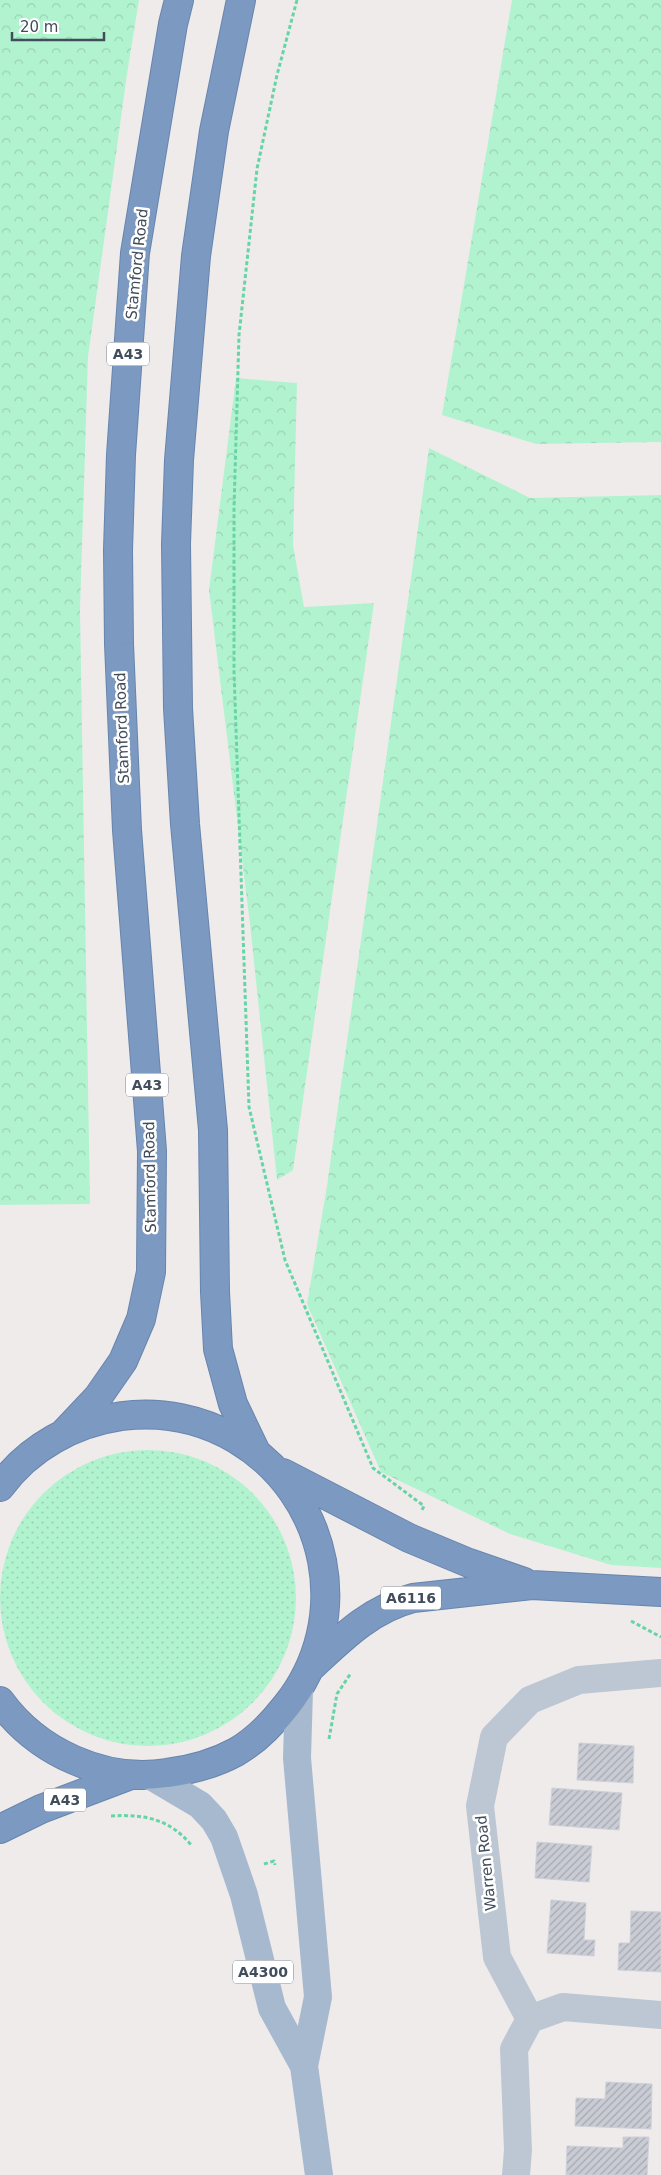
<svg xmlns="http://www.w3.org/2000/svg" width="661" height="2175" font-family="'DejaVu Sans',sans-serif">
<defs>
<pattern id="grass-dots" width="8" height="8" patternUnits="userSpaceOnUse" patternTransform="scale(1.25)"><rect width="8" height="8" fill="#b2f3cf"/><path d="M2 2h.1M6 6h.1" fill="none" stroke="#9ad2b4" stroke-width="1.8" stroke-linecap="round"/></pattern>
<pattern id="forest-crowns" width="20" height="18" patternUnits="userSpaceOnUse" patternTransform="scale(1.25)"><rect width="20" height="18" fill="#b2f3cf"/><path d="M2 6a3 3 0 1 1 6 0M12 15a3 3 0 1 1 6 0" fill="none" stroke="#9ad2b4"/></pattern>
<pattern id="building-hatch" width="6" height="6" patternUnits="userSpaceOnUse" patternTransform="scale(1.25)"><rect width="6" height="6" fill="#c9ccd4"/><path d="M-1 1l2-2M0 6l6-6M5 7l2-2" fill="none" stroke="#a5a8af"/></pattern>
</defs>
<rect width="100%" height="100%" fill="#efebeb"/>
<path fill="url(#grass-dots)" d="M0 1598a148 148 0 1 1 296 0a148 148 0 1 1-296 0Z"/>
<path fill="url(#forest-crowns)" d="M0 0H139L127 74 88 357 80 610 90 1204 0 1205Z
M512 0H661V442L536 444 442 415Z
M236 378 297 383 293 545 304 607 374 603 293 1170 277 1180 250 924 209 590Z
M429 448 530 498 661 495V1568L611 1565 510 1534 381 1472 307 1304 327 1186Z"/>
<path fill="url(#building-hatch)" stroke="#ced0d8" d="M579 1743 634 1746 633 1783 577 1780Z
M552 1788 622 1793 619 1830 549 1825Z
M537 1842 592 1846 589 1882 535 1878Z
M551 1900 586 1903 584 1940H595L594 1956 547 1953Z
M631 1911 661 1912V1972L618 1970 619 1943H630Z
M606 2082 652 2084 651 2129 575 2126 576 2098 605 2099Z
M623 2137H649L647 2175H566L567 2146 623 2148Z"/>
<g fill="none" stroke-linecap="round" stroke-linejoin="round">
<defs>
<path id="highway" d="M241 0 214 131 196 256 179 460 176 544 178 708 185 824 213 1130 215 1292 218 1349 233 1404 255 1450
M64 1433 98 1397 123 1361 141 1319 151 1272 152 1151 127 830 119 644 118 550 121 455 135 253 173 24 179 0
M283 1473 409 1538 469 1563 524 1582
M0 1487C29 1447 74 1423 122 1416 162 1411 202 1419 236 1439 330 1495 355 1620 286 1706 272 1724 255 1741 236 1752 214 1764 191 1770 167 1773 104 1783 37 1752 0 1701
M312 1666C343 1637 371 1609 413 1598L532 1585 661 1592
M0 1829 41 1809 131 1775"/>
</defs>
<use href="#highway" stroke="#6785ad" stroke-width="30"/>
<path stroke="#66d5a5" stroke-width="3" stroke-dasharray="4 2.5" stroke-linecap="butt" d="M297 0 277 75 257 169 239 335 234 508V671L249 1107 285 1260 373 1468 424 1506 421 1512
M631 1621 661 1637
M329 1739 337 1694 351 1673
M111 1816C145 1814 170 1819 192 1846
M264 1864 274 1861 275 1865"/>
<path stroke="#bcc7d3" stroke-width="28" d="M530 2019 497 1957 480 1806 494 1737 530 1700 579 1680 661 1673
M530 2019 563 2007 661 2015
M516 2175 518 2150 514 2049 530 2019"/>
<path stroke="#a7b9cf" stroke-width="28" d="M299 1690 297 1758 318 1997 304 2066 319 2175
M151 1776 200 1805 214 1820 224 1837 244 1895 272 2008 304 2066"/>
<use href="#highway" stroke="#7c9ac1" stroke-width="28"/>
</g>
<g text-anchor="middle" stroke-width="5" stroke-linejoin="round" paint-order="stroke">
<g fill="#fff" stroke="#7b828c" stroke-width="1">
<rect x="107" y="342.5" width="42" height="23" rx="4"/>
<rect x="126" y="1073.5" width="42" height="23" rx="4"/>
<rect x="381" y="1586.5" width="60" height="23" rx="4"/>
<rect x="44" y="1788.5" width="42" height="23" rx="4"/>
<rect x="233" y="1960.5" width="60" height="23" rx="4"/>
</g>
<g font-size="14" font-weight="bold" fill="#424d5b">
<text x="128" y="359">A43</text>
<text x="147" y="1090">A43</text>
<text x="411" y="1603">A6116</text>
<text x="65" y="1805">A43</text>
<text x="263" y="1977">A4300</text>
</g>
<g font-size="15" fill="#424d5b" stroke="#fff">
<text transform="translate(137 264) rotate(-84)" y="5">Stamford Road</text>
<text transform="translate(122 728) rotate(-92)" y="5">Stamford Road</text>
<text transform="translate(150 1177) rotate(-91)" y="5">Stamford Road</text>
<text transform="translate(486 1863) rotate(-96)" y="5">Warren Road</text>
</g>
</g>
<path d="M12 32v8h92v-8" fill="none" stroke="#424d5b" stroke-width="2.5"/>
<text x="20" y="32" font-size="15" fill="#424d5b" stroke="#ffffff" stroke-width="4" paint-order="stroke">20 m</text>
</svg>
